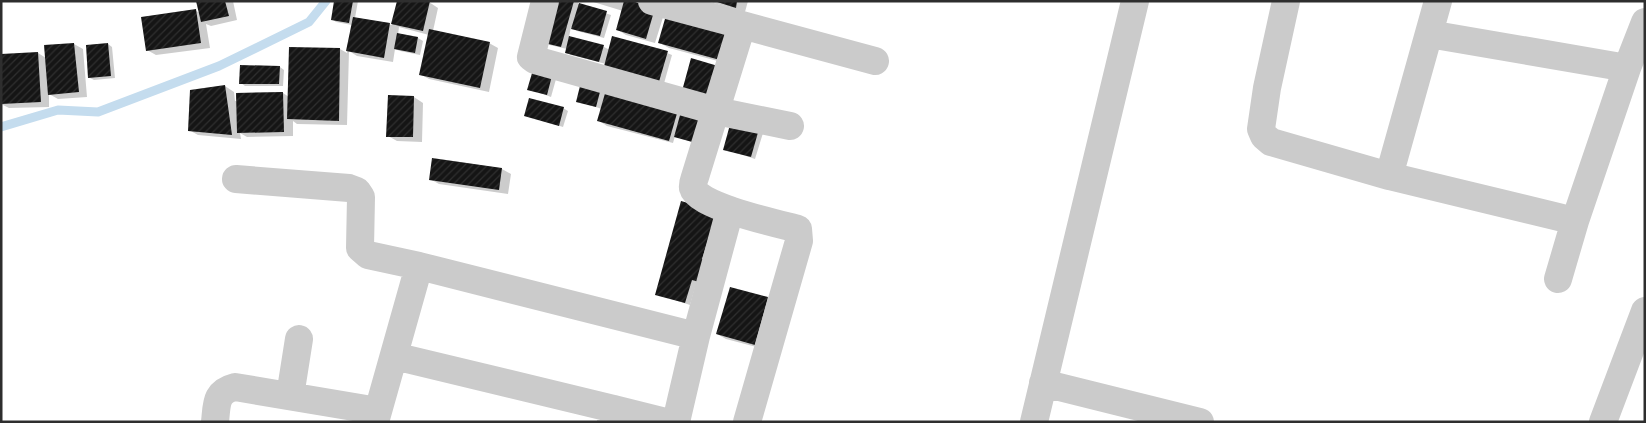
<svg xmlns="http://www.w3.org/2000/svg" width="1646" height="423" font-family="'Alegreya Sans',sans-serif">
<defs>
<pattern id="building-hatch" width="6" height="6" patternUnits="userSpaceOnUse" patternTransform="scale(1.25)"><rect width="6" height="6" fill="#151515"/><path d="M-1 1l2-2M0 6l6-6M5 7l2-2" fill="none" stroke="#2f2f2f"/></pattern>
</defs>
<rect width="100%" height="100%" fill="#fff"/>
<path fill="#0003" d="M198 1H233L237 20 211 26 206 24 210 48 156 55 147 50 196 11 200 13Z
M335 1H358L355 18 392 25 398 1 429 2 438 8 433 31 489 43 498 48 489 92 429 79 420 74 429 35 399 27 398 35 418 38 423 41 420 55 400 51 395 49 393 62 357 56 349 51 347 125 297 124 293 121V136L247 137 240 133 241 139 198 135 189 130 225 86 234 92 235 101 283 93 289 97 340 49 347 53 352 25 336 22 332 19Z
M547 1H579L578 4 611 15 604 38 577 31 571 27 569 37 604 47 610 50 667 53 672 55 663 87 606 64 571 55 566 52 567 49 541 43Z
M590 1H627L664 14 655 43 626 35 618 30 623 11Z
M706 1H748L745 12Z
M668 14 729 64 669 48 660 43Z
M74 44 83 49 87 97 58 99 49 94V107L9 108 1 104 38 53 46 58 45 46Z
M108 44 112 47 115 78 94 80 90 78Z
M280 67 284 70 283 86H245L241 83Z
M558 72 551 97 529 89Z
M582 84 682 114 700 145 675 136 673 143 607 126 598 120 602 109 577 101Z
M389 97H414L423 103 422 142 397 141 388 136Z
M563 108 568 111 563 127 525 115Z
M732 123 763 133 755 159 725 149Z
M433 159 502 169 511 174 508 194 439 184 430 179Z
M717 213 690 305 656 294Z
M731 288 768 298 777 304 764 349 726 339 717 334Z"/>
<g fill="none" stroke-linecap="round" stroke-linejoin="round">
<path stroke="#c4dcee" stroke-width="9" d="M1 127 58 110 98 112 219 66 309 22 326 1"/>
</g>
<path fill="url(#building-hatch)" d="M196 1H225L229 16 201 22Z
M334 1H353L349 23 331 20Z
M397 1H430L423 31 391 24Z
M545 1H574L561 47 536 41Z
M624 1H632L655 8 646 39 616 30Z
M714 1H737L736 8Z
M579 3 607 11 600 36 571 29Z
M196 9 201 43 146 51 141 17Z
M667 12 728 29 720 60 658 43Z
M353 17 390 23 384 58 346 51Z
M429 29 490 42 480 88 419 75Z
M397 33 418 37 415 53 394 49Z
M569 36 604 45 599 62 565 53Z
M612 36 668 51 658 85 602 74Z
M74 43 79 92 48 95 44 45Z
M108 43 111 76 88 78 86 45Z
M289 47 340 48 339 121 287 119Z
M38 52 41 102 1 104V54Z
M691 58 718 66 709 99 682 91Z
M535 63 554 68 547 95 527 90Z
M240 65 280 66 279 84H239Z
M581 82 601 88 596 107 576 102Z
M225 85 232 135 188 131 190 90Z
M606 90 678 110 669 141 597 121Z
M283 92 284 132 237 133 236 93Z
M388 95 414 96 413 137H386Z
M529 98 564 107 559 126 524 116Z
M682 108 704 115 696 143 674 137Z
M731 121 759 129 751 157 723 150Z
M432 158 502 168 499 190 429 180Z
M681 201 717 211 702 259 705 260 699 282 692 280 685 303 655 295Z
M730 287 768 297 755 345 716 334Z"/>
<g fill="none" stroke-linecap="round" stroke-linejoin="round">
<path stroke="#cbcbcb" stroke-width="28" d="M545 1 531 57 535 60 716 111 790 126
M652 1 742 25 695 177C694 180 692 185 693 188 697 206 779 224 798 229L799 241 747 422
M1286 1 1267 88 1261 129 1264 136 1271 142 1389 176 1575 221 1627 68 1645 22
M742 25 875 61
M1429 34 1627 68
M1389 176 1438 1
M236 179 349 188 357 191 361 197 360 248 368 255 419 266 696 336 730 210
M1558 279 1575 221
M394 356 614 409
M1043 383 1200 422
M290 396 299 339
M215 422C217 404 215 392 235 387L378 411
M375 422 419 266
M611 422 614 409 666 422
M676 422 696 336
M1034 422 1135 1
M1603 422 1645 311"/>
</g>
<rect width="1646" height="423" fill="none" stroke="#2e2e2e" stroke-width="5"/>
</svg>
